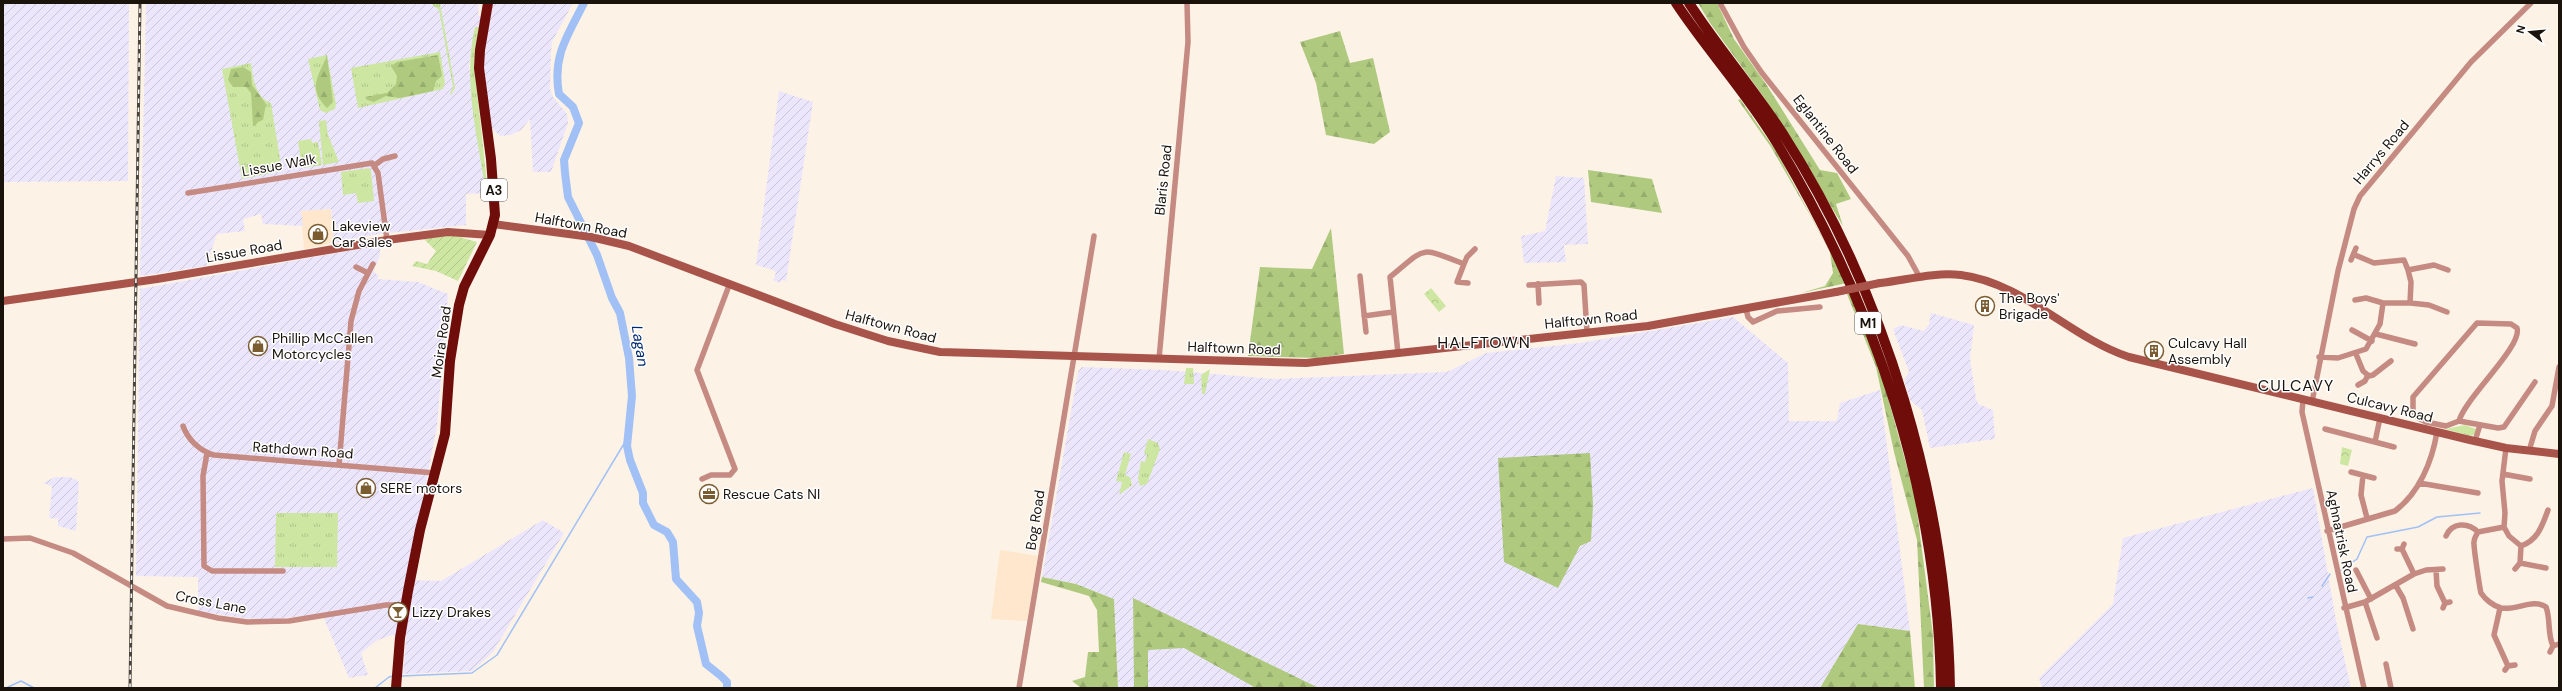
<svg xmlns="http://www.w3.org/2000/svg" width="2562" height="691" font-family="'DM Sans',sans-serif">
<defs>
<pattern id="industrial-furrows" width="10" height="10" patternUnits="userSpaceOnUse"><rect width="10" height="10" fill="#ece6fc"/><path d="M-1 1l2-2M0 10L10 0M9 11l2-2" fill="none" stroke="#cac4d7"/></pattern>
<pattern id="grass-tufts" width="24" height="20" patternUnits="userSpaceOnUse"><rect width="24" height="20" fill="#cde7a2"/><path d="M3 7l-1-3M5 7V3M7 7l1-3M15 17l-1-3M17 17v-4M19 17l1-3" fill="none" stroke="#afc58a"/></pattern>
<pattern id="forest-firs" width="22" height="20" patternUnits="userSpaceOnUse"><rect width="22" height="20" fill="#afca7f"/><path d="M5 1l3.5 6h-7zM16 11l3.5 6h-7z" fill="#96ad6d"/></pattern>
<pattern id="park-crowns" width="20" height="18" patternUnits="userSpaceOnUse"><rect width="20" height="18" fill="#cde7a2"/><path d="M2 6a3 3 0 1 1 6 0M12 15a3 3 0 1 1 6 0" fill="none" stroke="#afc58a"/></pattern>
<pattern id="garden-furrows" width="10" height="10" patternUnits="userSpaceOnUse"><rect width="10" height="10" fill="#cde7a2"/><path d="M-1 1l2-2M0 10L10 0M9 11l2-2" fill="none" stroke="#afc58a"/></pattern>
</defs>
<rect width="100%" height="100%" fill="#fdf2e6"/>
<path fill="#fee7cc" d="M331 209 334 243 304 249 301 211Z
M1000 550 1038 556 1027 621 991 619Z"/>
<path fill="url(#industrial-furrows)" d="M3 3H129L128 181 3 182Z
M146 3H479L478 16 483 17 481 27H475L469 65 486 193 466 194V225L378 234 334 243 331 209 301 211 303 226 263 224 261 214 243 219 245 231 217 234 206 266 140 276Z
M493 3H573L552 42 551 53 550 89 553 97 567 114 568 123 551 172H533L530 119 521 130 511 135 500 136 489 125 481 65Z
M779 91 813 102 786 281 782 280 780 283 773 280 776 273 773 270 756 265Z
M1556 176 1584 178 1588 244 1564 245 1566 262 1524 263 1521 236 1545 231Z
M380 245V256L373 271 379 276 377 279 418 282 448 294 437 426 407 580 441 581 543 520 564 533 493 652 472 671 403 674 406 637 392 635 376 641 361 653 368 675 349 678 322 614 267 620 242 618 198 611V577L136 576 140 289Z
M1931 313 1974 325 1970 359 1976 398 1978 404 1993 410 1995 439 1930 448 1922 410 1910 400 1904 380 1909 372 1893 329 1901 325 1924 331 1929 324Z
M1733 317 1788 363 1789 421H1837L1840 403 1880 390 1910 631 1858 624 1820 688H1118L1114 599 1076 584 1042 577 1078 372 1082 367 1164 370 1275 379 1447 372 1486 353 1580 343Z
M55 477H69L77 480 79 483 76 531 58 526V519L49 518 52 486 43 483Z
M2313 488 2337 626 2351 688H2042L2039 678 2113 604 2123 538Z"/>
<path fill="url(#grass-tufts)" d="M430 3H440L455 88 451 95 450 94 453 87 439 10Z
M475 27H481L474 63 488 193H486C478 139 462 81 475 27Z
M440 52 445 82 443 89 358 108 351 68Z
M327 55 336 104 335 109 326 113 320 110 308 59Z
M251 63C253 78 255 97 271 103L282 171 242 179 222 69Z
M326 120 328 135 339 162 323 165 319 121Z
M311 139 312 143 318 142 322 165 302 168 298 141Z
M369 168 371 171 374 201 358 203 356 193 343 195 341 172Z
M1186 368H1193L1194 384H1184Z
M1210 369 1205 394H1202L1201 375Z
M2426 424 2446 429 2465 425 2476 429 2475 434 2471 436Z
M1148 439 1158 443 1160 449 1147 484 1140 486 1138 478 1141 461 1145 462 1147 455 1144 453Z
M1124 452 1131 454 1125 475 1130 477 1132 485 1119 495 1122 482 1116 481Z
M276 513H338L337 567H275Z"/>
<path fill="url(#forest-firs)" d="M1698 3H1717L1734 39 1766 84 1820 170 1837 173 1851 199 1836 204 1843 226 1763 96 1710 23Z
M1340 31 1350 63 1373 58 1390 132 1374 144 1326 135 1316 83 1300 42Z
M438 55 442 76 436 81 433 91 400 98 386 96 374 102 367 100 365 97 387 93 396 84 397 76 391 66 397 62Z
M327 56 333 102 327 108C308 89 317 78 327 56Z
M243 67 251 72 252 85 266 104 263 120 258 122 255 126H253L251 93 246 87H233L228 80 231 69Z
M1740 99 1776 151 1847 283 1801 293 1825 286 1833 273 1830 252 1810 215 1771 147 1738 100Z
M1588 170 1652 179 1662 213 1591 202Z
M1331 228 1344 354 1318 358 1248 356 1260 267 1312 269Z
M1851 292 1880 369 1915 496 1933 635 1934 688H1924L1917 540 1894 452 1876 367 1847 294Z
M1590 453 1593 505 1591 541 1580 546 1558 588 1504 562 1498 458Z
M1042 577 1076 584 1114 599 1118 688H1081L1072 681 1085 677 1088 652H1099L1097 610 1089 596 1041 582Z
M1133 598 1319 688H1256L1184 648 1148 650V688H1134Z
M1858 624 1910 631 1915 688H1820Z"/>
<path fill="url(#park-crowns)" d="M1431 288 1446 306 1439 312 1424 294Z
M2342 447 2352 450 2348 466 2340 464Z"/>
<path fill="url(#garden-furrows)" d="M453 235 477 242 458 281 436 271 412 266 416 261 427 264 436 251 424 239Z"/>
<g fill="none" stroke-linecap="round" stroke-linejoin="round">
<path stroke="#a1c0f6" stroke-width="1.5" d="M2341 570 2357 559 2367 537 2418 527 2437 517 2480 513
M2322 586 2330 574
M2308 598 2313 597
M401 676 472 673 497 655 628 437
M6 688 21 681 34 688
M375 688 389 677 393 676"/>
<path stroke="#a1c0f6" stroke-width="8" d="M584 3C568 35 552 56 559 94L573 107 579 123 564 160 565 173 568 197 597 255 612 298 620 313 629 358 632 396 627 446 630 460 643 493V503L654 525 667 532 673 542 676 579 697 602 699 613 697 626 706 664 721 676 727 682V688"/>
<path stroke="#c58a81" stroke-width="5.5" d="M1720 3 1744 47 1762 73 1908 256 1919 276
M375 165 383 159 395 156
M188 193 372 163 378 173 387 240
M2355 255 2374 263 2404 260 2408 270
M2351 260 2356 248
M1464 264 1457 282 1468 283
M356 267 368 273
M1360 276 1366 332
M1538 284 1539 303
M1529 285 1581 282 1584 285 1587 332
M2355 300 2366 298 2383 303
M2410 303 2429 305 2447 312
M1746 309 1748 317 1753 322 1777 311 1820 307
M1364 316 1393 312
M2352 330 2372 341
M2376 334 2415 344
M1398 353 1390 277C1427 247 1418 246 1464 264L1467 257 1475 249
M2356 354 2363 371 2369 376 2373 375 2391 361
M2319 357 2338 358 2366 349 2380 324 2383 303H2410L2411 282 2408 270 2434 265 2448 270
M1159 359 1188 42 1187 3
M2358 385 2365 381 2368 375
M2303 400 2302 412 2364 688
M2312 402 2338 271 2354 209 2360 196 2471 62 2531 3
M2459 421C2465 398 2523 346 2517 328L2511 324 2477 323 2413 397V411L2418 418 2426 422 2446 426 2459 421 2498 428 2504 427 2535 382
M183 426C188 440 200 451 214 455L435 473
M2325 429 2394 447
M2475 441 2480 425
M2375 442 2380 418
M2506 448 2502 481 2505 513 2504 527 2509 536 2521 546 2520 563
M2529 451 2535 431 2552 406 2559 367
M207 453 203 476 204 566 212 571H283
M339 465 351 321 359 291 373 264
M2351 472 2374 478
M2503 474 2530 479
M2363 475 2361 495 2367 518
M702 479 711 475H730L735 469 697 370 730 283
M2419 483 2478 493
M2327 531 2395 511C2419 493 2432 462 2437 432
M2478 532C2476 536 2473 539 2474 544 2474 550 2480 590 2481 593 2485 599 2493 606 2501 608 2516 611 2533 598 2546 607 2551 620 2547 633 2553 646L2550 652
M2446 536C2452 522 2468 522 2478 532L2504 527
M3 539 30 538 73 553 167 606 218 618 247 622 289 621 386 605H406
M2521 546C2538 540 2542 526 2548 510
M2397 549H2402L2404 544
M2402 549 2414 574
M2515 569 2520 563 2546 568
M2356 570 2371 599
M2436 570 2437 586 2445 603
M2396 586 2403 598 2413 629
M2365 602 2377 638
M2344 608 2365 602 2414 574 2426 570 2443 569
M2443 608 2445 603 2450 602
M2500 608 2494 635 2508 666
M2553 646 2559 644
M2386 664 2391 688
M2505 670 2508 666 2515 665
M1019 688 1094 236"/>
<path stroke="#a8544b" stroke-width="8" d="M493 224 591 237 629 246 835 324 888 341 940 352 1306 363 1648 326 1836 292
M1880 283C1907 280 1933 272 1961 275 2024 283 2069 337 2129 357L2470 440 2506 448 2559 454
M3 301 157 279 387 240 448 232 490 235"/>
<path stroke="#6f0d0b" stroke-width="10" d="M1676 3C1707 50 1746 92 1775 140 1876 306 1938 493 1941 688
M1689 3C1718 48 1754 89 1783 134 1886 295 1947 497 1950 688
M396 688 400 638 408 591 420 530 445 434 450 361 459 305 464 287 490 235 495 215 491 159 479 68 480 50 488 3"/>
<defs>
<path id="rail" d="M130 688 140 3"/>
</defs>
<use href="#rail" stroke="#4a433b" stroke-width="3"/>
<use href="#rail" stroke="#fff" stroke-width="1.5" stroke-dasharray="4.5" stroke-linecap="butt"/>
<path stroke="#a8544b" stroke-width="8" d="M1836 292 1880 283"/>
</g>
<defs>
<symbol id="shop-ring" viewBox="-11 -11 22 22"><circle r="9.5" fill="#fff" stroke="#7b5c31" stroke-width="1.5"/><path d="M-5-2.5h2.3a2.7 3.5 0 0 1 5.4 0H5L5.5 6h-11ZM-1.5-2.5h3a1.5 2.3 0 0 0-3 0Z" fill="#7b5c31"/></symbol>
<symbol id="building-ring" viewBox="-11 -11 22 22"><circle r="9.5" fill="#fff" stroke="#7b5c31" stroke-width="1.5"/><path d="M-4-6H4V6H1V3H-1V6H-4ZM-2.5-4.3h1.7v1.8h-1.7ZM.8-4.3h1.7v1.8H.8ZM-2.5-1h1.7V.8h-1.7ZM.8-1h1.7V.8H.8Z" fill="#7b5c31"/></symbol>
<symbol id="office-ring" viewBox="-11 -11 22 22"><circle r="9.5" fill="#fff" stroke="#7b5c31" stroke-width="1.5"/><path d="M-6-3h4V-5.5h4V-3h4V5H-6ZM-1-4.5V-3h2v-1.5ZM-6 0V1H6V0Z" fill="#7b5c31"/></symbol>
<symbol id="bar-ring" viewBox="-11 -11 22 22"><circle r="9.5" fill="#fff" stroke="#7b5c31" stroke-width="1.5"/><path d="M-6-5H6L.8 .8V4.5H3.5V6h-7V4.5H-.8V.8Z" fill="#7b5c31"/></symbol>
</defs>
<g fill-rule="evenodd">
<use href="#shop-ring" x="307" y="223" width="22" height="22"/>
<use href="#building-ring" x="1974" y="295" width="22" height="22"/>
<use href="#shop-ring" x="247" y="335" width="22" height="22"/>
<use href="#building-ring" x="2143" y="340" width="22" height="22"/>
<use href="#shop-ring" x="355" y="477" width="22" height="22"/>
<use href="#office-ring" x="698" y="483" width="22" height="22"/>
<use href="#bar-ring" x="387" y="601" width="22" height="22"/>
</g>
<g text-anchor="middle" stroke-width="3" stroke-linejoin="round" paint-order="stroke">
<g fill="#fff" stroke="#5e5a55" stroke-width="1">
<rect x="481" y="179" width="26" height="22" rx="3"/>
<rect x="1855" y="312" width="26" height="22" rx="3"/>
</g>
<g font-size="13" font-weight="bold" fill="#19130c">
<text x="494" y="195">A3</text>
<text x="1868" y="328">M1</text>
</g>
<g font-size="14" fill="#19130c" stroke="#fff">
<text transform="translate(1826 134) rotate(52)" y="5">Eglantine Road</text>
<text transform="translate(2381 152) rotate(-50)" y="5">Harrys Road</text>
<text transform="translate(279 165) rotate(-10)" y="5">Lissue Walk</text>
<text transform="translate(1163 180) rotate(-84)" y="5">Blaris Road</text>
<text transform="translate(581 225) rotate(10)" y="5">Halftown Road</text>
<text transform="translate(244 251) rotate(-10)" y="5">Lissue Road</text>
<text transform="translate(1591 319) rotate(-6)" y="5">Halftown Road</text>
<text transform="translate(891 326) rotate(15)" y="5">Halftown Road</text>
<text transform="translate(441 342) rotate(-82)" y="5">Moira Road</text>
<text transform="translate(1234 348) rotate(2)" y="5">Halftown Road</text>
<text transform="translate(2390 407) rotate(14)" y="5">Culcavy Road</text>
<text transform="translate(303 450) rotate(4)" y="5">Rathdown Road</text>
<text transform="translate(1035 520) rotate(-81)" y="5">Bog Road</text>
<text transform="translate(2342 541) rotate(78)" y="5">Aghnatrisk Road</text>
<text transform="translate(211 602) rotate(11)" y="5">Cross Lane</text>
</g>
<g font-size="14" fill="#19130c" stroke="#fff" text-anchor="start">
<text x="332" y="231">Lakeview<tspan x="332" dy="16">Car Sales</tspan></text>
<text x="1999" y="303">The Boys'<tspan x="1999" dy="16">Brigade</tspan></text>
<text x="272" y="343">Phillip McCallen<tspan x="272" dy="16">Motorcycles</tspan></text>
<text x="2168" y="348">Culcavy Hall<tspan x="2168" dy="16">Assembly</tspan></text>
<text x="380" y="493">SERE motors</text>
<text x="723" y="499">Rescue Cats NI</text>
<text x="412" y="617">Lizzy Drakes</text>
</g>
<g font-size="15" font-style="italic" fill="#002973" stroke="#fff">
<text transform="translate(640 346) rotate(81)" y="5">Lagan</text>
</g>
<g font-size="16" letter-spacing="1" fill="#19130c" stroke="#fff">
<text x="1484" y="348">HALFTOWN</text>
<text x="2296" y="391">CULCAVY</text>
</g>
</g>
<rect width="2562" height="691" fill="none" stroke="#19130c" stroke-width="8"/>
<g transform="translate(2530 32) rotate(286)" stroke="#ffffff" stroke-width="3" paint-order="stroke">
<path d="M0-3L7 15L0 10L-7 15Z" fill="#19130c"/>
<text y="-6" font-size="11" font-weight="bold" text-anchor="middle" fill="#19130c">N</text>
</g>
</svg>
